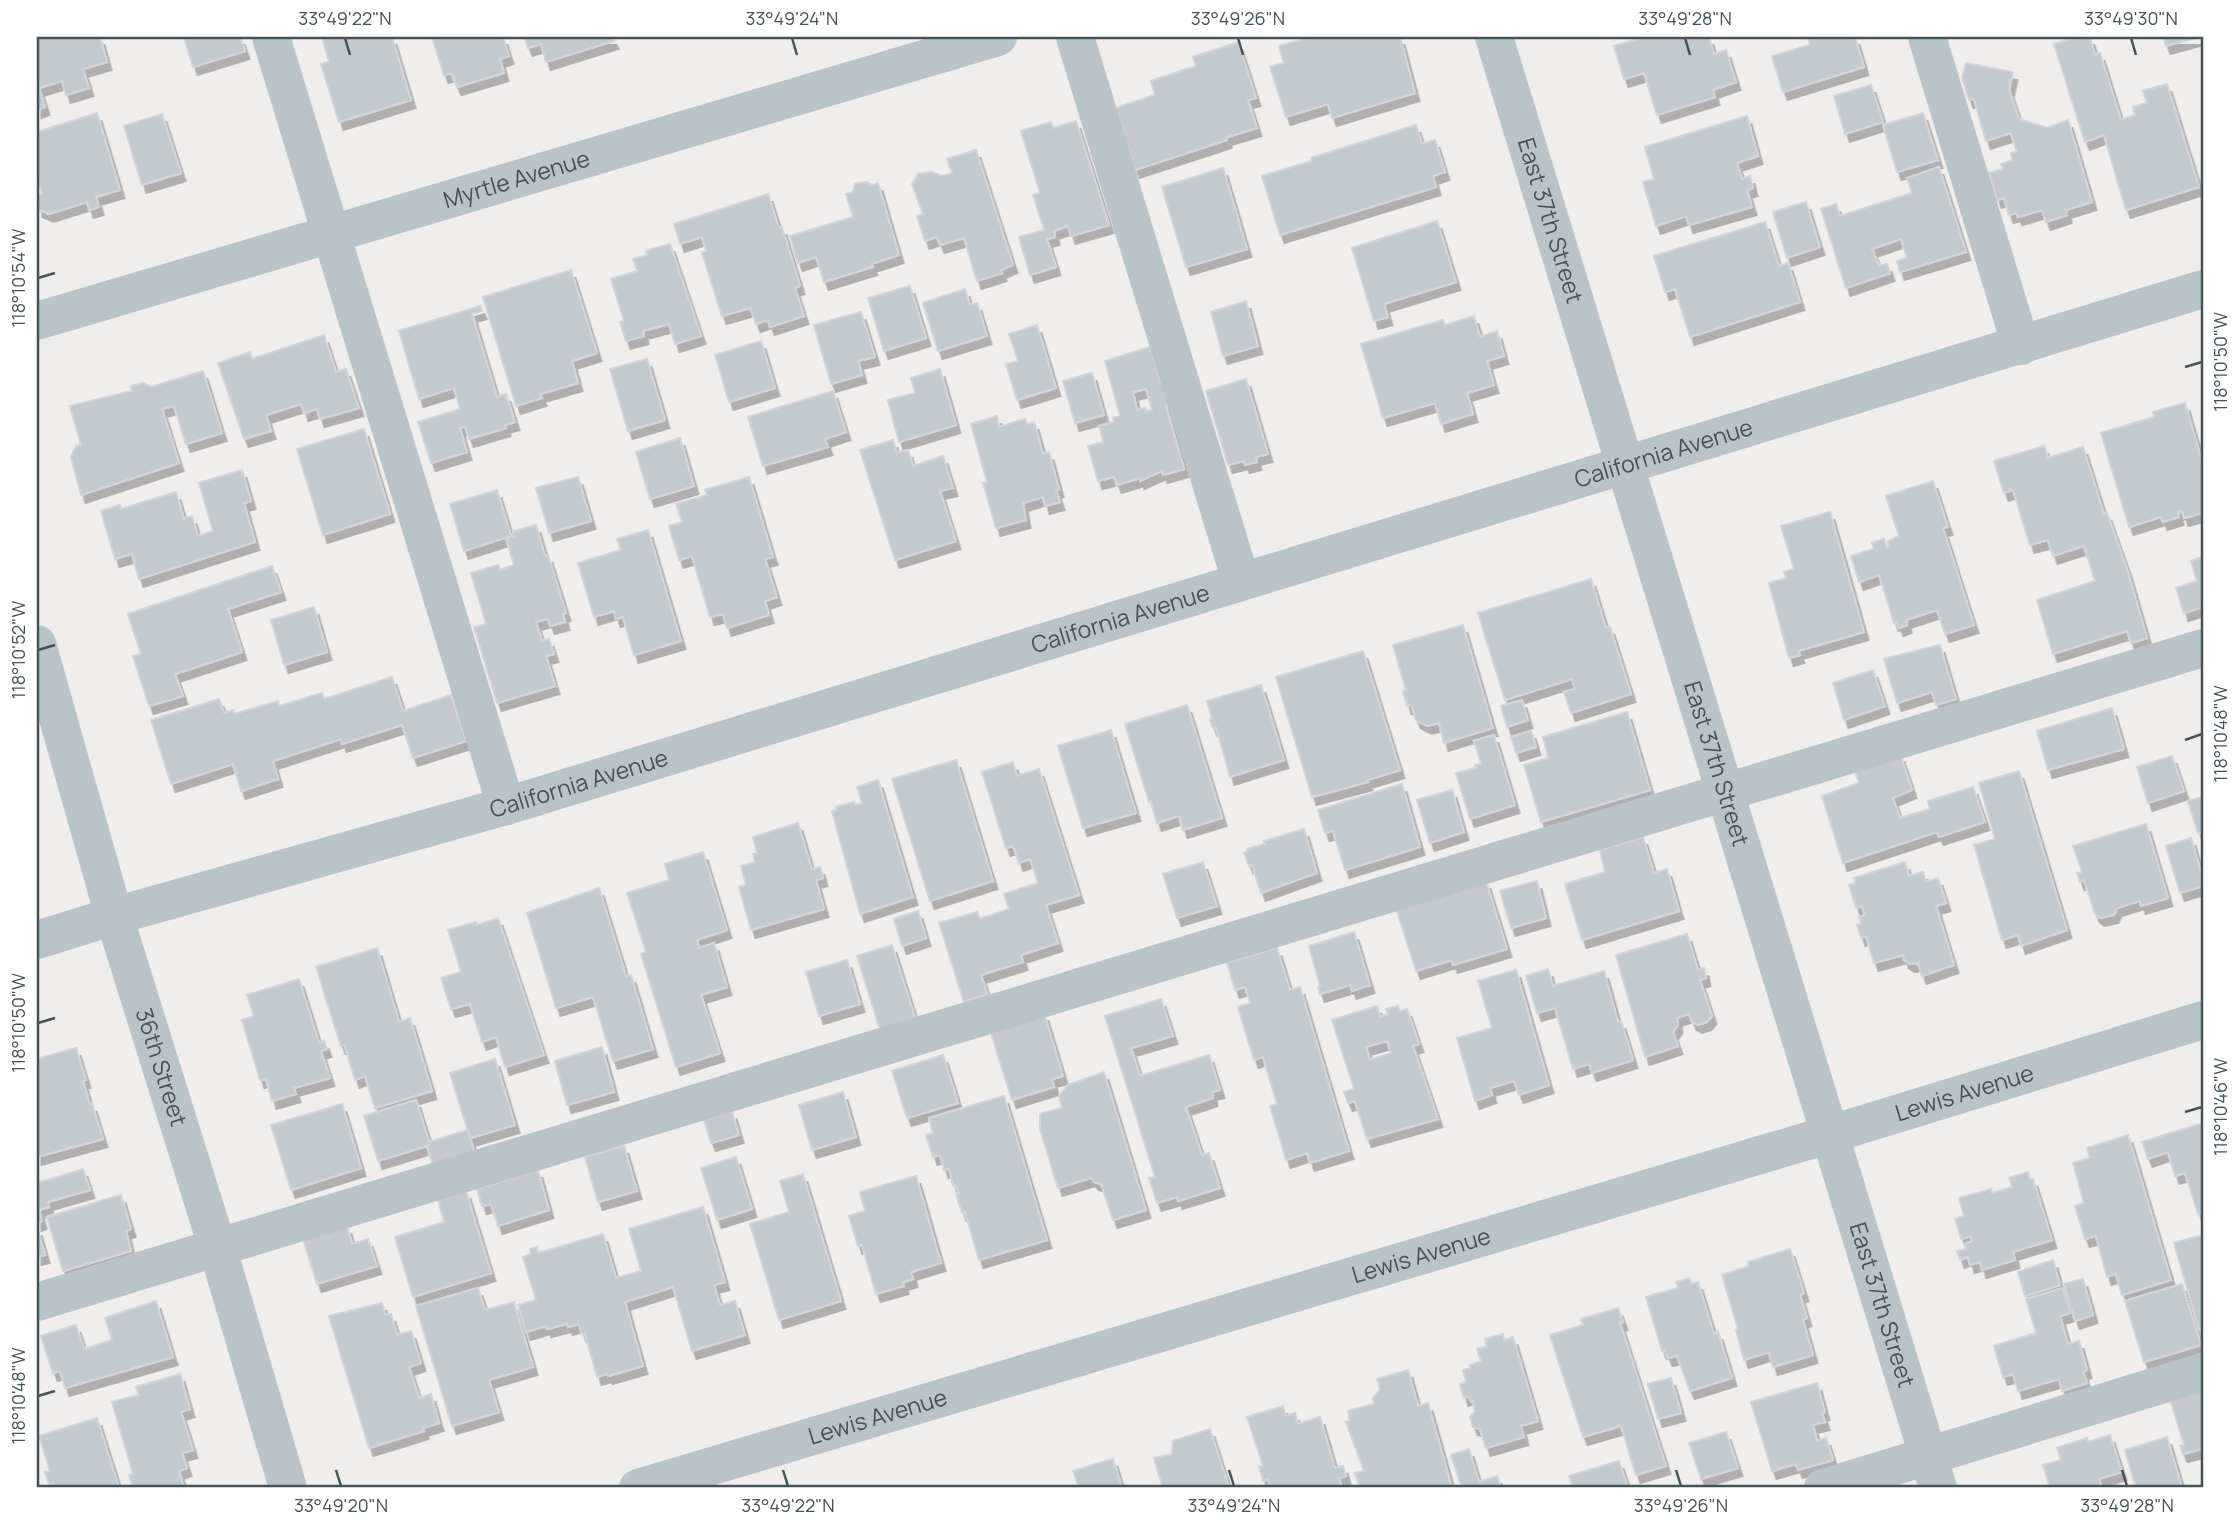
<svg xmlns="http://www.w3.org/2000/svg" width="2240" height="1525" font-family="Manrope,sans-serif">
<defs>
<filter id="shadow"><feDropShadow dx="4.5" dy="8" stdDeviation="0" flood-color="#0004"/></filter>
</defs>
<rect width="100%" height="100%" fill="#f0eded"/>
<path fill="#c4c9cd" stroke="#d1d4d8" stroke-width="2" fill-rule="evenodd" filter="url(#shadow)" d="M37 37H100L107 62 83 69 89 88 66 95 62 81 39 88 45 107 37 110Z
M184 37H240L245 51 193 67Z
M322 37H392L411 100 339 122 321 64 329 62Z
M432 37H503L509 56 500 59 504 73 457 87 451 73 444 75Z
M524 37H612L614 41 546 62 541 44 528 48Z
M1311 37H1400L1415 93 1332 118 1328 104 1286 117 1270 67 1284 63 1279 46Z
M1644 37H1709L1714 54 1726 50 1736 82 1713 90 1715 97 1657 115 1644 73 1624 79 1614 46Z
M1811 37H1855L1864 67 1783 92 1772 56 1810 45 1808 38Z
M2077 37H2090L2095 55 2100 53 2121 120 2135 115 2133 107 2147 103 2143 91 2167 84 2199 187 2126 210 2104 135 2085 142 2054 44Z
M2163 37H2199L2166 46Z
M1238 42 1256 98 1248 100 1257 128 1227 137V140L1135 170 1116 108 1155 95 1151 81 1196 66 1193 57Z
M1966 63 2013 72 2009 90 2019 119 2047 128 2068 120 2092 202 2066 210 2067 215 2046 222 2042 210 2018 217 2016 213 2009 215 2004 198 1997 200 1989 173 2003 169 2001 164 2012 160 2011 153 2017 152 2011 133 1986 141 1974 99 1969 100 1962 78Z
M1871 85 1883 122 1845 134 1834 96Z
M97 113 120 190 96 197 99 207 89 210 87 202 49 214 38 209 37 196 42 193 37 179V132Z
M1923 113 1938 160 1897 172 1883 125Z
M162 114 181 173 142 185 124 126Z
M1747 116 1758 156 1737 163 1742 179 1750 176 1753 188 1747 190 1752 207 1689 225 1686 216 1656 226 1643 182 1654 179 1645 147Z
M1076 121 1109 225 1071 236 1068 226 1054 231 1055 237 1047 239 1056 267 1030 275 1019 237 1044 230 1033 195 1040 193 1021 131 1051 122 1053 128Z
M1416 125 1422 144 1435 140 1445 172 1433 176 1436 187 1280 235 1262 176 1312 161 1311 158Z
M976 150 1013 265 1001 270 1002 273 977 281 964 238 940 245 937 237 925 241 917 216 923 214 912 184 918 174 931 172 942 176 952 173 947 159Z
M1939 167 1966 252 1900 272 1897 261 1907 258 1901 239 1872 249 1879 266 1887 264 1890 273 1846 288 1821 209 1836 204 1840 216 1912 193 1907 178Z
M1223 168 1247 249 1186 267 1162 187Z
M866 182 872 185 878 183 899 255 871 264 873 267 824 282 816 257 798 263 790 236 853 217 846 194 853 192 855 184Z
M768 194 779 228 782 227 800 286 795 288 804 316 770 327 768 320 756 324 750 308 722 316 702 253 706 251 702 237 680 244 674 224Z
M1806 202 1820 247 1787 258 1773 212Z
M1437 221 1456 282 1384 304 1388 317 1374 321 1352 248Z
M1765 222 1779 266 1788 263 1800 302 1690 337 1675 289 1665 292 1654 256Z
M670 244 701 336 675 344 669 324 643 331 644 336 626 341 620 322 624 321 611 279 637 271 633 259 647 255 646 251Z
M571 270 597 353 572 361 578 383 540 394 542 398 516 406 483 297Z
M910 286 926 338 884 351 868 298Z
M965 289 970 305 977 303 987 336 938 351 923 303Z
M1246 301 1258 346 1223 356 1211 312Z
M480 306 482 311 472 314 497 397 506 394 515 422 505 425 506 428 469 439 465 426 460 428 467 452 431 463 418 422 460 409 454 388 419 399 399 331Z
M861 312 875 357 858 361 862 375 831 384 814 325Z
M1474 316 1480 337 1497 331 1504 356 1487 361 1494 385 1467 393 1473 414 1441 424 1435 403 1383 418 1361 344 1443 320 1445 325Z
M1037 325 1056 388 1017 400 1006 364 1018 361 1009 334Z
M324 335 336 372 346 369 359 408 320 419 317 409 304 413 301 404 266 415 271 431 244 439 218 363 250 352 252 359Z
M761 341 775 388 729 402 715 355Z
M1150 347 1161 384 1165 383 1172 404 1166 406 1184 469 1163 475 1162 471 1140 481V478L1117 485 1114 477 1098 481 1088 446 1103 442 1099 426 1114 422 1113 418 1120 416 1105 361ZM1146 389 1152 410 1146 411 1145 408 1137 410 1133 392Z
M647 359 665 420 628 431 610 369Z
M940 369 956 425 899 442 888 400 915 393 911 378Z
M203 371 222 433 186 444 174 406 162 409 179 463 81 495 71 457 76 446 81 445 70 406 132 391 131 386 143 383 151 387Z
M1092 373 1104 415 1075 423 1063 381Z
M1246 379 1268 454 1256 457 1257 462 1245 465 1244 461 1228 465 1206 391Z
M833 391 846 432 825 439 828 447 763 466 748 417Z
M2185 403 2203 465V513L2184 518 2182 511 2178 512 2179 517 2163 522 2161 517 2129 527 2101 433 2154 417 2153 412Z
M997 416 999 427 1025 419 1027 424 1034 422 1043 454 1049 452 1059 489 1056 490 1060 502 1045 506 1043 497 1023 503 1026 520 996 528 983 483 987 482 971 424Z
M364 429 390 514 323 535 297 449Z
M680 438 694 486 650 499 636 452Z
M893 440 897 453 908 450 913 466 943 456 953 488 940 491 956 541 895 560 860 450Z
M2044 446 2048 458 2083 447 2104 514 2107 513 2128 572 2147 638 2131 643 2127 631 2053 654 2037 600 2095 581 2084 546 2053 556 2048 540 2030 545 2013 490 2004 493 1994 461Z
M242 470 251 501 244 503 255 542 139 579 132 554 115 559 101 511 120 505 121 509 176 492 184 519 192 516 198 536 213 531 199 483Z
M578 477 591 521 549 533 536 488Z
M749 477 773 557 765 559 777 597 765 601 769 615 727 628 723 614 710 617 692 556 679 560 669 526 682 522 676 504 707 495 705 490Z
M1933 481 1948 527 1943 528 1974 625 1945 634 1937 610 1906 620 1907 625 1899 628 1897 622 1894 623 1879 575 1859 582 1851 556 1874 549 1872 543 1884 539 1887 548 1889 547 1888 541 1899 536 1886 496Z
M497 490 511 536 464 551 450 504Z
M1830 512 1864 632 1798 651 1800 655 1789 658 1769 583 1786 578 1784 572 1794 569 1781 526Z
M536 525 545 556 548 555 566 613 563 614 565 622 550 626 548 619 536 622 542 641 549 639 554 654 546 656 555 686 497 703 474 627 486 624 471 573 498 565 500 570 514 565 506 538 514 536 513 531Z
M648 530 681 641 634 655 623 617 616 619 614 611 594 617 578 563 621 550 617 539Z
M2203 557V607L2184 613 2176 588 2197 581 2191 561Z
M272 566 281 592 228 609 242 652 175 674 183 696 149 706 133 656 141 654 128 614Z
M1591 579 1606 628 1610 627 1631 694 1571 713 1564 692 1575 689 1572 679 1505 700 1478 613Z
M314 607 327 652 284 665 271 620Z
M1463 625 1493 728 1444 743 1439 723 1427 726 1416 720 1411 704 1407 706 1403 691 1406 690 1393 645Z
M1940 645 1956 699 1936 705 1932 692 1897 703 1884 659Z
M1363 651 1400 770 1367 780 1368 782 1312 797 1276 677Z
M1873 670 1885 706 1844 720 1833 683Z
M392 677 403 711 451 695 466 741 413 758 402 725 342 744 341 739 273 761 278 779 241 791 233 764 171 784 151 720 219 699 224 713 233 710 234 714 278 701 279 706 322 693 324 699Z
M1261 685 1284 760 1230 777 1216 727 1213 728 1210 720 1212 719 1207 701Z
M1522 700 1528 720 1507 727 1501 706Z
M1187 705 1222 818 1183 830 1179 816 1157 823 1151 801 1149 802 1125 724Z
M2112 708 2124 749 2048 770 2037 731Z
M1627 712 1650 790 1541 822 1524 765 1548 758 1543 737Z
M1111 730 1136 813 1083 828 1058 746Z
M1531 731 1536 747 1516 753 1511 737Z
M1494 735 1515 805 1470 819 1456 773 1476 768 1475 765 1481 764 1474 741Z
M1900 754 1912 790 1893 798 1900 818 1930 809 1928 801 1973 787 1985 822 1939 837 1937 832 1843 863 1822 796 1859 783 1855 771Z
M2172 756 2184 791 2148 803 2137 767Z
M956 760 993 881 930 901 892 779Z
M1013 762 1017 776 1039 769 1079 895 1046 905 1058 943 1021 955 1023 962 981 975 987 994 964 1002 939 923 977 912 980 919 1009 909 1004 894 1038 883 1030 859 1019 863 1013 846 1006 848 982 772Z
M2019 771 2067 930 2021 946 2018 935 2002 940 1974 845 1995 839 1979 783Z
M878 780 913 897 860 914 832 811 837 810 836 807 854 802 855 805 862 803 857 787Z
M1402 784 1420 847 1345 870 1333 831 1325 833 1318 810Z
M1452 790 1464 832 1430 843 1417 800Z
M2203 797V834V832L2198 833 2188 801Z
M798 823 812 870 820 867 823 878 816 880 824 909 751 930 739 887 746 885 741 866 755 862 753 854 757 853 753 837Z
M2146 824 2168 898 2141 906 2140 901 2117 908 2114 915 2100 918 2095 914 2084 880 2080 882 2077 873 2082 872 2073 846Z
M1304 829 1317 873 1261 893 1252 865 1249 866 1244 853 1248 851 1247 849 1265 844 1264 841Z
M1643 837 1654 873 1667 869 1679 911 1582 940 1565 884 1605 872 1600 850Z
M2191 838 2203 879V886L2180 893 2166 846Z
M703 852 727 930 697 940 699 948 714 943 727 987 701 995 720 1053 676 1067 641 954 646 952 627 893 669 880 665 864Z
M1203 862 1217 906 1177 918 1163 874Z
M1905 862 1909 876 1923 872 1926 882 1938 878 1946 903 1936 906 1954 965 1922 976 1918 963 1910 964 1904 960 1903 955 1874 963 1866 936 1861 938 1857 925 1861 924 1859 917 1865 915 1862 906 1856 908 1849 885 1856 883 1854 878Z
M1486 881 1507 949 1453 965 1452 960 1416 971 1396 908Z
M1537 881 1546 918 1511 928 1500 891Z
M599 888 626 976 631 975 653 1049 613 1061 593 997 556 1008 527 913Z
M918 911 926 938 902 946 894 919Z
M498 918 544 1055 505 1067 496 1037 482 1042 470 1004 451 1009 441 978 461 972 448 930 476 922 477 925Z
M1354 932 1370 985 1352 991 1350 985 1320 994 1318 987 1320 986 1309 946Z
M1687 934 1698 970 1704 968 1706 978 1700 980 1712 1016 1707 1022 1698 1025 1692 1022 1689 1014 1677 1018 1678 1025 1673 1032 1678 1046 1645 1057 1616 955Z
M892 945 915 1018 880 1030 857 956Z
M377 948 399 1022 410 1018 432 1091 375 1108 365 1076 355 1080 345 1046H341L316 967Z
M1277 948 1290 990 1300 987 1349 1151 1310 1163 1307 1153 1286 1160 1270 1106 1277 1104 1263 1057 1254 1060 1238 1007 1250 1003 1245 987 1235 990 1227 963Z
M847 960 860 1004 819 1016 806 972Z
M1548 969 1553 986 1604 971 1618 1022 1621 1021 1633 1060 1592 1073 1589 1064 1573 1069 1555 1008 1537 1013 1526 976Z
M1516 970 1549 1085 1519 1095 1514 1081 1490 1088 1492 1095 1475 1101 1457 1038 1492 1028 1478 981Z
M299 979 319 1043 324 1041 327 1049 321 1051 330 1078 294 1088 296 1094 272 1101 266 1079 260 1080 242 1020 254 1016 247 995Z
M1161 999 1173 1036 1131 1048 1140 1076 1209 1055 1220 1090 1212 1092 1213 1098 1186 1107 1202 1155 1209 1153 1220 1188 1178 1201 1177 1197 1157 1203 1149 1178 1155 1177 1105 1016Z
M1377 1006 1380 1017 1388 1014 1386 1009 1398 1006 1400 1011 1407 1009 1419 1044 1413 1046 1438 1119 1367 1139 1355 1101 1348 1103 1344 1092 1354 1089 1332 1020ZM1387 1041 1391 1053 1370 1060 1366 1047Z
M1044 1013 1063 1076 1052 1079 1054 1087 1012 1100 990 1030Z
M602 1047 614 1092 567 1105 555 1061Z
M76 1048 86 1080 83 1081 90 1105 92 1104 103 1139 37 1157V1059Z
M943 1055 958 1103 907 1118 892 1071Z
M495 1059 515 1125 470 1138 450 1073Z
M1104 1072 1146 1210 1113 1220 1101 1184 1094 1182 1091 1178 1058 1188 1040 1129V1114L1062 1108 1059 1096 1068 1085Z
M843 1092 856 1137 812 1150 799 1105Z
M1004 1096 1047 1240 979 1260 965 1212 962 1213 956 1194 959 1193 956 1185 953 1186 949 1168 944 1170 940 1155 933 1157 926 1135 933 1133 929 1118Z
M416 1100 430 1145 378 1161 364 1116Z
M342 1104 361 1168 291 1190 271 1125Z
M732 1111 739 1135 711 1143 704 1120Z
M2203 1123V1212L2198 1214 2185 1173 2175 1176 2168 1152 2148 1159 2142 1142Z
M468 1130 475 1155 434 1168 427 1146 430 1145 429 1142Z
M2128 1135 2171 1280 2122 1295 2116 1274 2107 1277 2096 1236 2085 1239 2075 1206 2084 1203 2073 1163 2090 1158 2087 1148Z
M624 1146 637 1191 598 1202 585 1157Z
M736 1157 752 1209 717 1220 701 1168Z
M83 1169 90 1190 48 1202 49 1207 39 1210 42 1221 37 1223V1183Z
M538 1170 549 1210 498 1226 491 1204 482 1206 477 1189Z
M2028 1172 2030 1180 2033 1179 2052 1240 2013 1252 2015 1260 1982 1270 1980 1262 1970 1265 1968 1257 1960 1260 1957 1251 1966 1249 1964 1244 1972 1241 1971 1236 1961 1239 1955 1219 1964 1216 1959 1198 1991 1189 1992 1193 2012 1187 2009 1178Z
M803 1174 841 1301 779 1320 750 1224 789 1212 780 1181Z
M916 1176 941 1263 911 1272 913 1279 903 1282 904 1286 876 1294 862 1245 858 1246 849 1216 865 1211 860 1192Z
M466 1191 491 1273 413 1297 395 1237 444 1222 438 1200Z
M121 1195 131 1229 126 1231 131 1251 63 1271 47 1217Z
M703 1207 725 1282 714 1285 720 1305 735 1301 745 1335 692 1351 673 1287 625 1302 643 1366 608 1376 607 1374 597 1377 585 1333 582 1334 579 1324 568 1327 567 1324 547 1329 546 1326 526 1332 518 1305 536 1300 523 1257 531 1254 530 1249 537 1247 538 1253 603 1234 616 1278 641 1271 629 1229Z
M347 1226 352 1244 368 1239 377 1266 317 1284 303 1239Z
M37 1227 45 1255 37 1257Z
M2203 1235V1328L2199 1329 2174 1243Z
M1790 1249 1804 1293 1800 1295 1807 1318 1803 1320 1813 1355 1773 1367 1769 1352 1744 1360 1736 1330 1738 1329 1722 1275 1749 1266 1748 1262Z
M2053 1260 2060 1285 2025 1296 2018 1272Z
M1690 1278 1691 1284 1698 1282 1714 1334 1718 1332 1732 1378 1690 1391 1677 1356 1668 1358 1665 1350 1662 1351 1646 1297 1678 1288 1676 1282Z
M2083 1279 2093 1315 2075 1321 2064 1284Z
M2182 1284 2201 1345 2144 1362 2125 1301Z
M478 1288 485 1310 514 1302 533 1367 489 1380 499 1412 452 1426 416 1306Z
M2063 1288 2070 1313 2060 1316 2068 1344 2079 1341 2087 1370 2083 1372 2087 1383 2062 1391 2059 1379 2018 1391 2013 1374 2003 1377 1994 1346 2036 1333 2026 1299Z
M156 1301 173 1357 65 1388 60 1371 53 1373 41 1336 76 1325 84 1349 112 1340 105 1318Z
M382 1303 385 1315 391 1314 397 1335 411 1331 421 1363 409 1367 419 1398 431 1394 439 1423 423 1428 424 1431 369 1448 329 1316Z
M1618 1308 1623 1322 1620 1323 1666 1466 1636 1475 1621 1426 1583 1437 1550 1335 1583 1325 1581 1319Z
M1503 1334 1504 1340 1513 1337 1538 1421 1521 1426 1524 1437 1486 1448 1480 1429 1473 1427 1470 1417 1475 1411 1473 1401 1471 1402 1469 1396 1464 1398 1460 1384 1466 1382 1463 1370 1471 1368 1470 1365 1481 1361 1477 1349 1487 1346 1485 1339Z
M1408 1370 1418 1406 1428 1403 1452 1488H1360L1355 1473 1364 1471 1346 1422 1350 1421 1348 1411 1374 1404 1373 1398 1380 1389 1377 1379Z
M180 1374 190 1409 181 1412 193 1450 182 1453 187 1468 179 1471 184 1488H133L129 1475 133 1474 112 1402 139 1395 136 1387Z
M1671 1378 1681 1413 1658 1419 1648 1384Z
M1817 1383 1825 1412 1822 1413 1825 1422 1813 1425 1817 1441 1826 1438 1833 1460 1798 1470 1796 1464 1772 1471 1751 1402Z
M2203 1389V1449L2183 1454 2180 1446 2184 1445 2170 1399Z
M1283 1406 1286 1416 1295 1413 1298 1424 1320 1417 1335 1468 1343 1466 1346 1476 1339 1478 1342 1488H1271L1268 1479 1263 1481 1259 1467 1263 1466 1247 1417Z
M97 1418 119 1488H55L53 1482 49 1484 45 1472 50 1471 39 1436Z
M1210 1429 1229 1488H1163L1154 1458 1172 1454 1173 1441Z
M1726 1432 1738 1468 1701 1479 1689 1443Z
M2110 1435 2122 1472 2099 1479 2102 1488H2050L2043 1465 2061 1460 2057 1448 2087 1438 2088 1442Z
M2167 1437 2182 1488H2136L2125 1450Z
M1469 1449 1479 1482 1497 1476 1501 1488H1462L1451 1455Z
M1113 1459 1122 1488H1068L1078 1485 1073 1471Z
M1619 1461 1628 1488H1573L1569 1476Z"/>
<g fill="none" stroke-linecap="round" stroke-linejoin="round">
<g stroke="#b9c4c9" stroke-width="38">
<path d="M271 37 506 806"/>
<path d="M1075 37 1241 581"/>
<path id="s1" d="M1494 37 1938 1488"/>
<path d="M1927 37 2021 346"/>
<path id="s2" d="M37 321 998 37"/>
<path id="s3" d="M37 644 114 916 217 1246 288 1488"/>
<path id="s4" d="M37 940 114 916 506 806 2203 289"/>
<path d="M37 1302 2203 648"/>
<path id="s5" d="M638 1488 1831 1134 2203 1020"/>
<path d="M1823 1488 2203 1372"/>
</g>
</g>
<path fill="none" stroke="#465359" stroke-width="2.5" d="M345 38 350 55M792 38 797 55M1238 38 1243 55M1685 38 1690 55M2131 38 2136 55M38 278 55 273M2185 367 2202 362M38 650 55 645M2185 740 2202 734M38 1023 55 1018M2185 1112 2202 1107M38 1396 55 1391M336 1470 341 1486M783 1470 788 1486M1229 1470 1234 1486M1676 1470 1681 1486M2122 1470 2127 1486"/>
<g text-anchor="middle" stroke-width="6" stroke-linejoin="round" paint-order="stroke">
<g font-size="23" fill="#465359" stroke="#fff">
<text dy="8" stroke="none"><textPath href="#s2" startOffset="500">Myrtle Avenue</textPath></text>
<text dy="8" stroke="none"><textPath href="#s1" startOffset="192">East 37th Street</textPath></text>
<text dy="8" stroke="none"><textPath href="#s4" startOffset="1698">California Avenue</textPath></text>
<text dy="8" stroke="none"><textPath href="#s4" startOffset="1130">California Avenue</textPath></text>
<text dy="8" stroke="none"><textPath href="#s1" startOffset="760">East 37th Street</textPath></text>
<text dy="8" stroke="none"><textPath href="#s4" startOffset="564">California Avenue</textPath></text>
<text dy="8" stroke="none"><textPath href="#s3" startOffset="441">36th Street</textPath></text>
<text dy="8" stroke="none"><textPath href="#s5" startOffset="1384">Lewis Avenue</textPath></text>
<text dy="8" stroke="none"><textPath href="#s5" startOffset="817">Lewis Avenue</textPath></text>
<text dy="8" stroke="none"><textPath href="#s1" startOffset="1326">East 37th Street</textPath></text>
<text dy="8" stroke="none"><textPath href="#s5" startOffset="250">Lewis Avenue</textPath></text>
</g>
</g>
<rect width="2240" height="1525" fill="none" stroke="#ffffff" stroke-width="77"/>
<rect x="38" y="38" width="2164" height="1448" fill="none" stroke="#465359" stroke-width="2.5"/>
<g font-size="18" text-anchor="middle" fill="#465359">
<text x="345" y="25">33°49'22"N</text>
<text x="792" y="25">33°49'24"N</text>
<text x="1238" y="25">33°49'26"N</text>
<text x="1685" y="25">33°49'28"N</text>
<text x="2131" y="25">33°49'30"N</text>
<text transform="translate(19 278) rotate(-90)" y="6">118°10'54"W</text>
<text transform="translate(2221 362) rotate(-90)" y="6">118°10'50"W</text>
<text transform="translate(19 650) rotate(-90)" y="6">118°10'52"W</text>
<text transform="translate(2221 734) rotate(-90)" y="6">118°10'48"W</text>
<text transform="translate(19 1023) rotate(-90)" y="6">118°10'50"W</text>
<text transform="translate(2221 1107) rotate(-90)" y="6">118°10'46"W</text>
<text transform="translate(19 1396) rotate(-90)" y="6">118°10'48"W</text>
<text x="341" y="1512">33°49'20"N</text>
<text x="788" y="1512">33°49'22"N</text>
<text x="1234" y="1512">33°49'24"N</text>
<text x="1681" y="1512">33°49'26"N</text>
<text x="2127" y="1512">33°49'28"N</text>
</g>
</svg>
